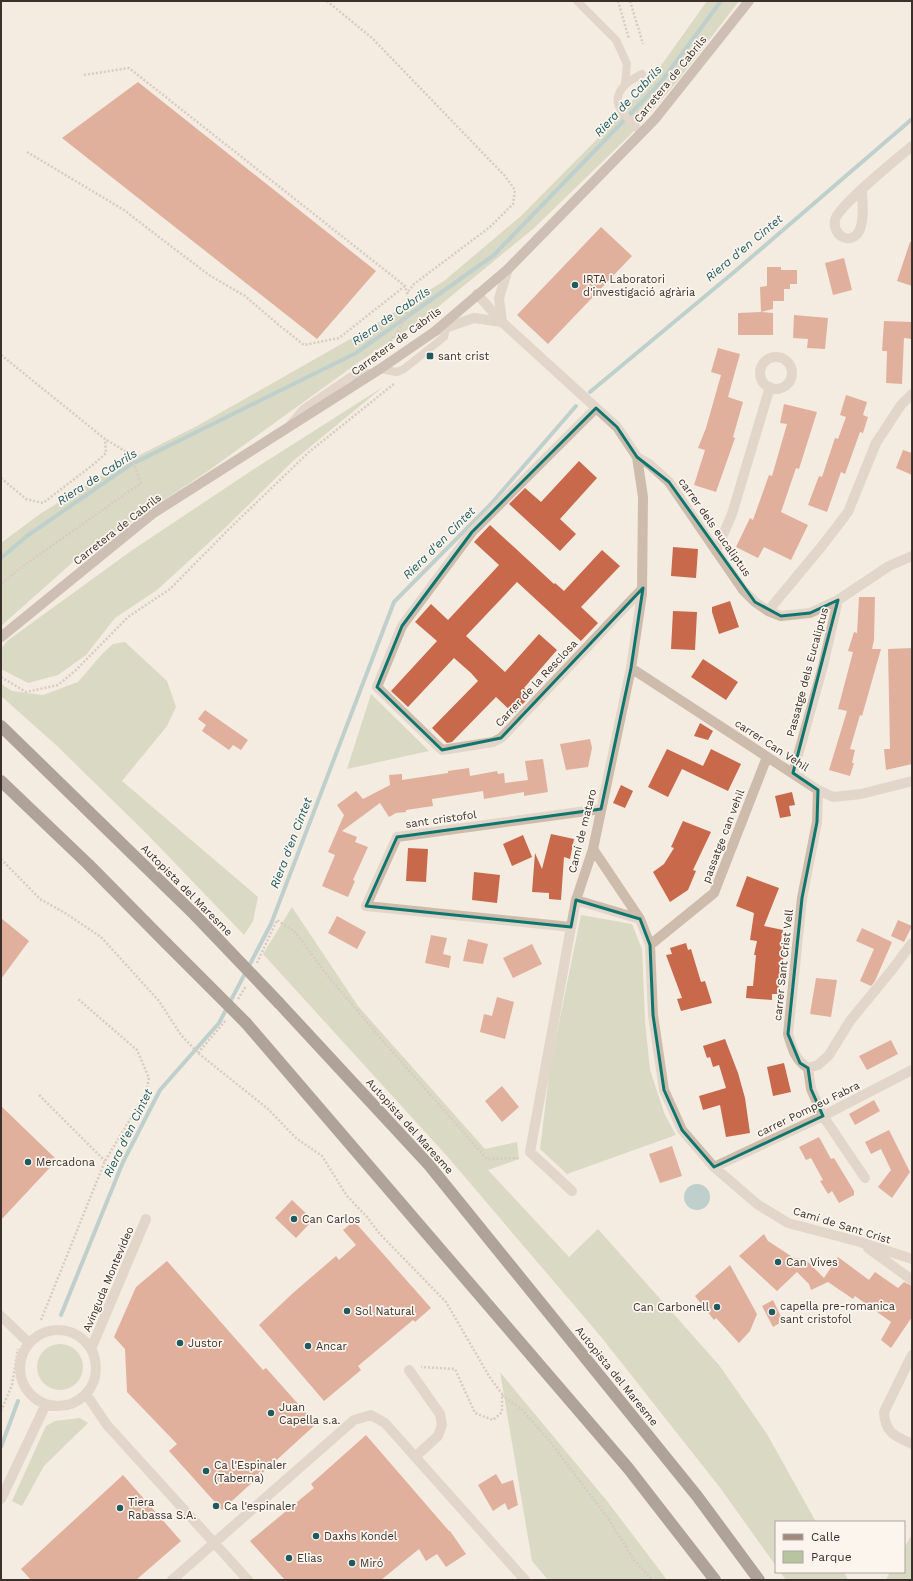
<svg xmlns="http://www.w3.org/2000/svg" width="913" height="1581" font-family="'Work Sans',sans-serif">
<rect width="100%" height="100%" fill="#f4ebe1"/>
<path fill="#b8c4a0" d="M707 1H739L676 83 630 135 533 229 422 320 359 362 208 471 82 554 1 626V543L40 514 114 468 197 426 359 334 444 281 521 216 611 125 653 77Z
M383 387 293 461 226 527 157 590 115 618 86 655 58 675 28 683 1 669V649L7 641 131 551 254 469Z
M125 642 167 681 176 707 167 726 122 781 258 897 253 921 244 935 147 834 55 744 1 696V684L12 691 43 695 78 682 103 653 113 644Z
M371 694 429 751 347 769Z
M292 907 358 1006 485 1149 517 1142 519 1159 488 1170 569 1257 598 1229 719 1365 767 1434 816 1522H776V1566L721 1489 602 1338 447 1156 263 954Z
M581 915 632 924 642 949 645 1021 650 1070 665 1115 676 1135 567 1174 540 1149 550 1067Z
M37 1367a23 23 0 1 1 46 0a23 23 0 1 1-46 0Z
M500 1372 607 1501 667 1580H548L532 1561Z
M80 1418 88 1423 44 1466 22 1506 12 1501 46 1426 55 1421Z
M912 1534V1580H886L890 1572H904V1548Z
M780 1572H844L848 1580H786Z"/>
<path fill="#7fb0b2" d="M684 1197a13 13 0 1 1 26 0a13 13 0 1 1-26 0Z"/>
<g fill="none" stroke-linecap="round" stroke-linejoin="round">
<path stroke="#7fb0b2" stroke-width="4" d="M590 392 733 273 912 119
M1 558 27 536 130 465 356 353 494 255 661 82 721 1
M61 1315 123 1162 160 1090 219 1023 271 924 394 602 490 505 576 406
M1 1447 18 1401"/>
</g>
<path fill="#c8694b" d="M138 82 376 271 317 339 62 138Z
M601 227 632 256 548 344 517 315Z
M910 242H912V286L897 281Z
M844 258 852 290 833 295 825 263Z
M767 267H781V270H797V284H790V289H784V301H773V309L761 312 760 287 767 286Z
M761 312 773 313V335H738V313Z
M794 315 828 318 825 349 807 348 808 339 793 338Z
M884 321 912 322V339L904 338 902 384 886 383 887 351H882Z
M718 348 740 354 728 397 743 402 733 437 735 438 716 492 694 485 705 450 698 448 706 428 721 375 711 372Z
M846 395 867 402 863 415 868 417 863 433 860 432 845 474 841 472 827 512 808 505 819 476 822 477 835 438 838 439 846 417 840 415Z
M784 404 817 412 799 469 796 468 781 512 808 525 791 560 764 547 758 558 736 547 750 518 753 520 769 475 772 476 787 424 780 423Z
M903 450 912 453V475L896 468Z
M579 461 597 478 560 519 576 534 560 551 509 504 525 488 541 502Z
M490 525 554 584 555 583 564 591 602 550 620 566 581 607 598 623 581 641 517 582 466 636 505 672 539 634 557 650 524 688 531 695 514 714 496 697 452 742 447 743 432 728 478 681 471 673 454 658 408 707 391 691 437 641 415 622 431 604 448 620 499 565 474 542Z
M673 547 698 549 696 578 671 576Z
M859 597H875L874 640 872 649H881L862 716 860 715 850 749 855 750 852 763H854L850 776 829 770 847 711 838 709 853 652 848 651 854 632 857 633Z
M730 601 739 627 719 634 712 612V607Z
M673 611 697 612 695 650 671 649Z
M912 648V764L886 770 884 749H890L888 649Z
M703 659 738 682 726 700 691 677Z
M205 710 248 740 241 750 233 745 229 750 202 731 206 725 198 719Z
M700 723 713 731 708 740 694 736Z
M590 739 592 748 588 767 566 770 560 744Z
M667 749 703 766 711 749 741 764 728 791 682 769 668 797 648 787Z
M543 759 548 792 524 796V792L484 799 483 791 432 799 433 806 406 810V812L396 813 389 817 380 803 342 831 357 837 355 842 368 847 353 880 355 881 348 897 322 886 335 855 328 852 344 815 337 805 356 791 363 799 390 785 389 775 402 774V780L448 773V771L469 768 470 776 497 771 498 774 504 773 505 783 528 780 525 761Z
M621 785 633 791 625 808 613 803Z
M792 792 795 805 789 806 791 816 780 818 775 796Z
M683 821 711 832 693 870 696 871 688 890 670 902 653 872 664 864 674 848 671 847Z
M551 834 574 839 570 859 564 857 561 900 549 899V893L532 892 535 853 542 869Z
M523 835 532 857 512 866 503 844Z
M408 848 428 849 426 882 406 881Z
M474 872 500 875 497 903 472 900Z
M747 876 779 888 764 926 783 930 780 946 786 947 783 960H782L778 994H772V1000L746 998 747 986H753L756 955H754L757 941 750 940 754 913 736 906Z
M337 916 366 932 357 949 328 933Z
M1 918 29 941 1 979Z
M898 920 912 926 904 942 891 936Z
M862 928 892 942 875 981 871 986 860 981 874 949 856 941Z
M431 935 447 938 443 954 451 956 449 968 425 963Z
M468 939 488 944 483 964 463 961Z
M686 943 688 950 691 949 701 982 705 981 712 1003 681 1011 677 999 682 998 666 955 672 954 670 948Z
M532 944 542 964 513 978 503 958Z
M816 978 837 980 831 1017 810 1014Z
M497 997 514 1002 505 1039 480 1032 484 1014 492 1016Z
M725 1039 738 1073 745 1098 750 1133 726 1137 720 1105 703 1110 699 1096 726 1088 719 1065 713 1067 710 1057 707 1058 703 1046Z
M891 1040 898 1054 867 1070 859 1056Z
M784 1063 791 1092 773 1096 767 1067Z
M502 1086 519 1107 502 1122 485 1101Z
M874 1100 880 1111 855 1125 849 1114Z
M1 1106 57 1160 1 1220Z
M889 1130 910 1172 892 1198 878 1187 891 1170 881 1149 871 1154 865 1142Z
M819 1137 831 1159 834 1158 854 1191V1195L839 1203 832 1191 828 1194 820 1181 823 1180 811 1158 806 1160 799 1147Z
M672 1146 682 1176 660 1183 649 1154Z
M292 1200 313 1220 296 1238 275 1218Z
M354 1221 431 1308 415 1322 413 1320 358 1366 361 1370 324 1401 259 1325 293 1293 336 1256 339 1260 356 1245 343 1230Z
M764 1234 768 1241 794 1258 805 1259 824 1278 838 1257 869 1280 875 1272 898 1288 904 1282 912 1286V1317L891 1348 881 1340 891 1322 855 1296 853 1299 828 1282 811 1290 809 1284 797 1272 777 1291 739 1256Z
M167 1261 263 1370 266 1368 316 1424 222 1510 169 1451 177 1444 127 1392 125 1349 114 1337 136 1287Z
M730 1265 757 1314 750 1331 739 1343 716 1318 714 1320 695 1296Z
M773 1300 783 1321 773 1327 762 1306Z
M366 1435 449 1531H450L466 1554 446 1567 437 1554 426 1561 419 1549 381 1580H285L250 1541 314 1488 311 1484Z
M496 1474 502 1484 513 1480 518 1505 508 1510 505 1503 493 1511 478 1485Z
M123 1475 181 1541 136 1580H31L21 1569Z"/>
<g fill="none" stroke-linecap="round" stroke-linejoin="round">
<path stroke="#b9a596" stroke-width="2.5" stroke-dasharray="2 2" stroke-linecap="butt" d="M327 1 372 38 505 176 515 190 513 204 490 227 414 284 407 293
M618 1 629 39
M630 1 643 44
M84 75 129 68 405 286C406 291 410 299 409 304 408 320 391 342 380 353
M645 83 650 94 656 100
M27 152 124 210 172 247 209 275 245 296 280 326 304 345 339 338 405 286
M1 355 105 439 130 454 141 483 23 566 1 584
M1 478 26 499 43 503 94 464 106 453 105 439
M1 677 26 692 58 685 76 670 128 617 170 589 228 530 309 452 395 383
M1 859 40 899 65 913 101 937 159 1001 181 1035 198 1053 268 1109 296 1138 322 1156 347 1196 367 1217 379 1233 446 1302 489 1376 502 1394V1412L493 1420 475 1413 455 1369 421 1367
M257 963 277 920 295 932 327 975 383 1041 487 1159 520 1158
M238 999 246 986
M198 1053 226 1020
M39 1095 105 1161
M41 1320 105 1161 146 1093 149 1078 137 1050 78 999
M502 1395 522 1410 547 1438 608 1518 634 1560 652 1580
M1 1411 12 1385 18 1349"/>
<path stroke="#cdbbac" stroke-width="8" d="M577 1 616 40 627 64 625 84
M642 74C637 77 630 80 626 84 605 104 628 118 642 133
M380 369 397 372 404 369 444 337 447 324
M291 423 303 409 350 377 361 373H374"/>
<path stroke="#cdbbac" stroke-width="10" d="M862 189C862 202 865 219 859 231 851 246 832 236 835 220 838 206 898 158 912 146
M477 294 502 322 617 427 637 457 649 464 669 482 743 590 755 602 768 611 781 616 810 613 838 600 889 566 912 556
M436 331 474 318 502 322 499 298 508 269
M760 373a16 16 0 1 1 32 0a16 16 0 1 1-32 0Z
M596 408 472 532 402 626 377 687 442 750 493 742 501 738 642 589
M716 551 732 514 770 387
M768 611 822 546 848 512 876 443 901 405 912 394
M631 668 818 790 833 797 861 794 912 781
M793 773 823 666 838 600
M593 849 640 919
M576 900 640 919 650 945 653 1015 664 1090 682 1130 714 1167 757 1204 788 1223 860 1242 912 1259
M571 927 366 906 397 837 601 809
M650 945 714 893 767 757
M808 1068C795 1060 792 1048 788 1034L802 898 817 822 818 790
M808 1068 818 1065 829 1055 850 1021 891 971 912 943
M808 1068 811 1089 823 1116 865 1178
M714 1167 823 1116 912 1070
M572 1191 530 1152 576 900 593 849 631 668 642 594 643 497 637 457
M868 1248 912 1280
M1 1316 29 1343
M20 1368a38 38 0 1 1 76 0a38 38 0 1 1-76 0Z
M91 1349 146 1219
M912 1355 884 1412C885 1433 895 1436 912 1444
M409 1370 440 1414 442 1425 438 1436 416 1456
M86 1394 107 1425 248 1580
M1 1499 46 1404
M172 1580 354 1420 371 1415 385 1423 525 1580"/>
<path stroke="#a18a7d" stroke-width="10" d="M1 637 152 514 380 369 434 332 508 269 655 119 749 1"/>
<path stroke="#5c4a42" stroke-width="12" d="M1 726 195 915
M1 781 88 864 166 943
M279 1003 429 1165 697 1496 759 1580
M246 1023 628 1468 715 1580"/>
<path stroke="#5c4a42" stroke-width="12" d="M195 915 279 1003
M166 943 246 1023"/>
</g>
<path d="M0 0H913V1581H0ZM596 408 617 427 637 457 669 482 755 602 781 616 810 613 838 600 793 773 818 790 817 822 802 898 788 1034 800 1063 808 1068 811 1089 823 1116 714 1167 682 1130 664 1090 653 1015 650 945 640 919 576 900 571 927 366 906 397 837 601 809 631 668 643 588 501 738 442 750 377 687 402 626 472 532Z" fill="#f4ebe1" fill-opacity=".55" fill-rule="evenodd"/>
<path fill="none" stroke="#0f766e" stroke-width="3" stroke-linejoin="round" d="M596 408 617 427 637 457 669 482 755 602 781 616 810 613 838 600 793 773 818 790 817 822 802 898 788 1034 800 1063 808 1068 811 1089 823 1116 714 1167 682 1130 664 1090 653 1015 650 945 640 919 576 900 571 927 366 906 397 837 601 809 631 668 643 588 501 738 442 750 377 687 402 626 472 532Z"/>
<g fill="#1f5a5e" stroke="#fbf5ee" stroke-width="1.5">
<circle cx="575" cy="285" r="4"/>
<rect x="426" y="352" width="8" height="8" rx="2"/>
<circle cx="28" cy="1162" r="4"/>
<circle cx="294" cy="1219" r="4"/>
<circle cx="778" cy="1262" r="4"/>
<circle cx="717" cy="1307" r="4"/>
<circle cx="347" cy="1311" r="4"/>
<circle cx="772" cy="1312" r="4"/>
<circle cx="180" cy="1343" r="4"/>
<circle cx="308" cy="1346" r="4"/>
<circle cx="271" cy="1413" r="4"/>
<circle cx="206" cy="1471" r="4"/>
<circle cx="216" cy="1506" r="4"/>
<circle cx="120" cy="1508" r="4"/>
<circle cx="316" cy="1536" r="4"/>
<circle cx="289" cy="1558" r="4"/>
<circle cx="352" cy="1563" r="4"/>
</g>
<g text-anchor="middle" stroke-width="3.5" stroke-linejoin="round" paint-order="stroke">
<g font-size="11" fill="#3b302b" stroke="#fbf5ee">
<text transform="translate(670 79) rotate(-51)" y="4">Carretera de Cabrils</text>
<text transform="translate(396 341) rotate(-36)" y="4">Carretera de Cabrils</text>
<text transform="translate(715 527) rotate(55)" y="4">carrer dels eucaliptus</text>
<text transform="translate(117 529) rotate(-38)" y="4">Carretera de Cabrils</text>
<text transform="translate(807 672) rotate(-75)" y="4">Passatge dels Eucaliptus</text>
<text transform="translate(536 683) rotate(-47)" y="4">Carrer de la Resclosa</text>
<text transform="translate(772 745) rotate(33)" y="4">carrer Can Vehil</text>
<text transform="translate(441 819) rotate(-8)" y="4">sant cristofol</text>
<text transform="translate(582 831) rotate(-76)" y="4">Camí de mataro</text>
<text transform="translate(723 836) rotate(-69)" y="4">passatge can vehil</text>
<text transform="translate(187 890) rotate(45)" y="4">Autopista del Maresme</text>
<text transform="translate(783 965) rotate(-84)" y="4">carrer Sant Crist Vell</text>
<text transform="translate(808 1109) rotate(-26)" y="4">carrer Pompeu Fabra</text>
<text transform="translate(410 1126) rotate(48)" y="4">Autopista del Maresme</text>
<text transform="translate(842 1225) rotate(17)" y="4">Camí de Sant Crist</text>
<text transform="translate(108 1279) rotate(-67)" y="4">Avinguda Montevideo</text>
<text transform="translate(617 1376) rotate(51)" y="4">Autopista del Maresme</text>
</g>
<g font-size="11" fill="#3b302b" stroke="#fbf5ee" text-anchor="start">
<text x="583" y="283">IRTA Laboratori<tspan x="583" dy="13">d'investigació agrària</tspan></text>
<text x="438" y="360">sant crist</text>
<text x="36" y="1166">Mercadona</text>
<text x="302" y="1223">Can Carlos</text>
<text x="786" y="1266">Can Vives</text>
<text x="780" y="1310">capella pre-romanica<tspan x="780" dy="13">sant cristofol</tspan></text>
<text x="709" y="1311" text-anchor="end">Can Carbonell</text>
<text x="355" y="1315">Sol Natural</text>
<text x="188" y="1347">Justor</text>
<text x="316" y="1350">Ancar</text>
<text x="279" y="1411">Juan<tspan x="279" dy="13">Capella s.a.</tspan></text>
<text x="214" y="1469">Ca l'Espinaler<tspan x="214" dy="13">(Taberna)</tspan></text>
<text x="128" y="1506">Tiera<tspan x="128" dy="13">Rabassa S.A.</tspan></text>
<text x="224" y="1510">Ca l'espinaler</text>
<text x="324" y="1540">Daxhs Kondel</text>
<text x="297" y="1562">Elias</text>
<text x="360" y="1567">Miró</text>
</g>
<g font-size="12" font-style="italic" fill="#1f5a5e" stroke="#fbf5ee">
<text transform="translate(628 101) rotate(-47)" y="4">Riera de Cabrils</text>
<text transform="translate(744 248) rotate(-40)" y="4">Riera d'en Cintet</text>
<text transform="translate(391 316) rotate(-35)" y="4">Riera de Cabrils</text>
<text transform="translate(97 477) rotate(-33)" y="4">Riera de Cabrils</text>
<text transform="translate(439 543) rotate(-45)" y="4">Riera d'en Cintet</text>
<text transform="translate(291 843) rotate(-69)" y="4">Riera d'en Cintet</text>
<text transform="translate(128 1133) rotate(-64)" y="4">Riera d'en Cintet</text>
</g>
</g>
<rect width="913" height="1581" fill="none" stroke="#3b302b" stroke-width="4"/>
<rect x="775" y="1521" width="130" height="52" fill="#fbf5ee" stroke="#aea6a0"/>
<rect x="783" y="1534" width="20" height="6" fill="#a18a7d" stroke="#aea6a0"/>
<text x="811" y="1541" font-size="12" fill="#3b302b">Calle</text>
<rect x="783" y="1551" width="20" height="12" fill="#b8c4a0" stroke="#aea6a0"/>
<text x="811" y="1561" font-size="12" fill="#3b302b">Parque</text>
</svg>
